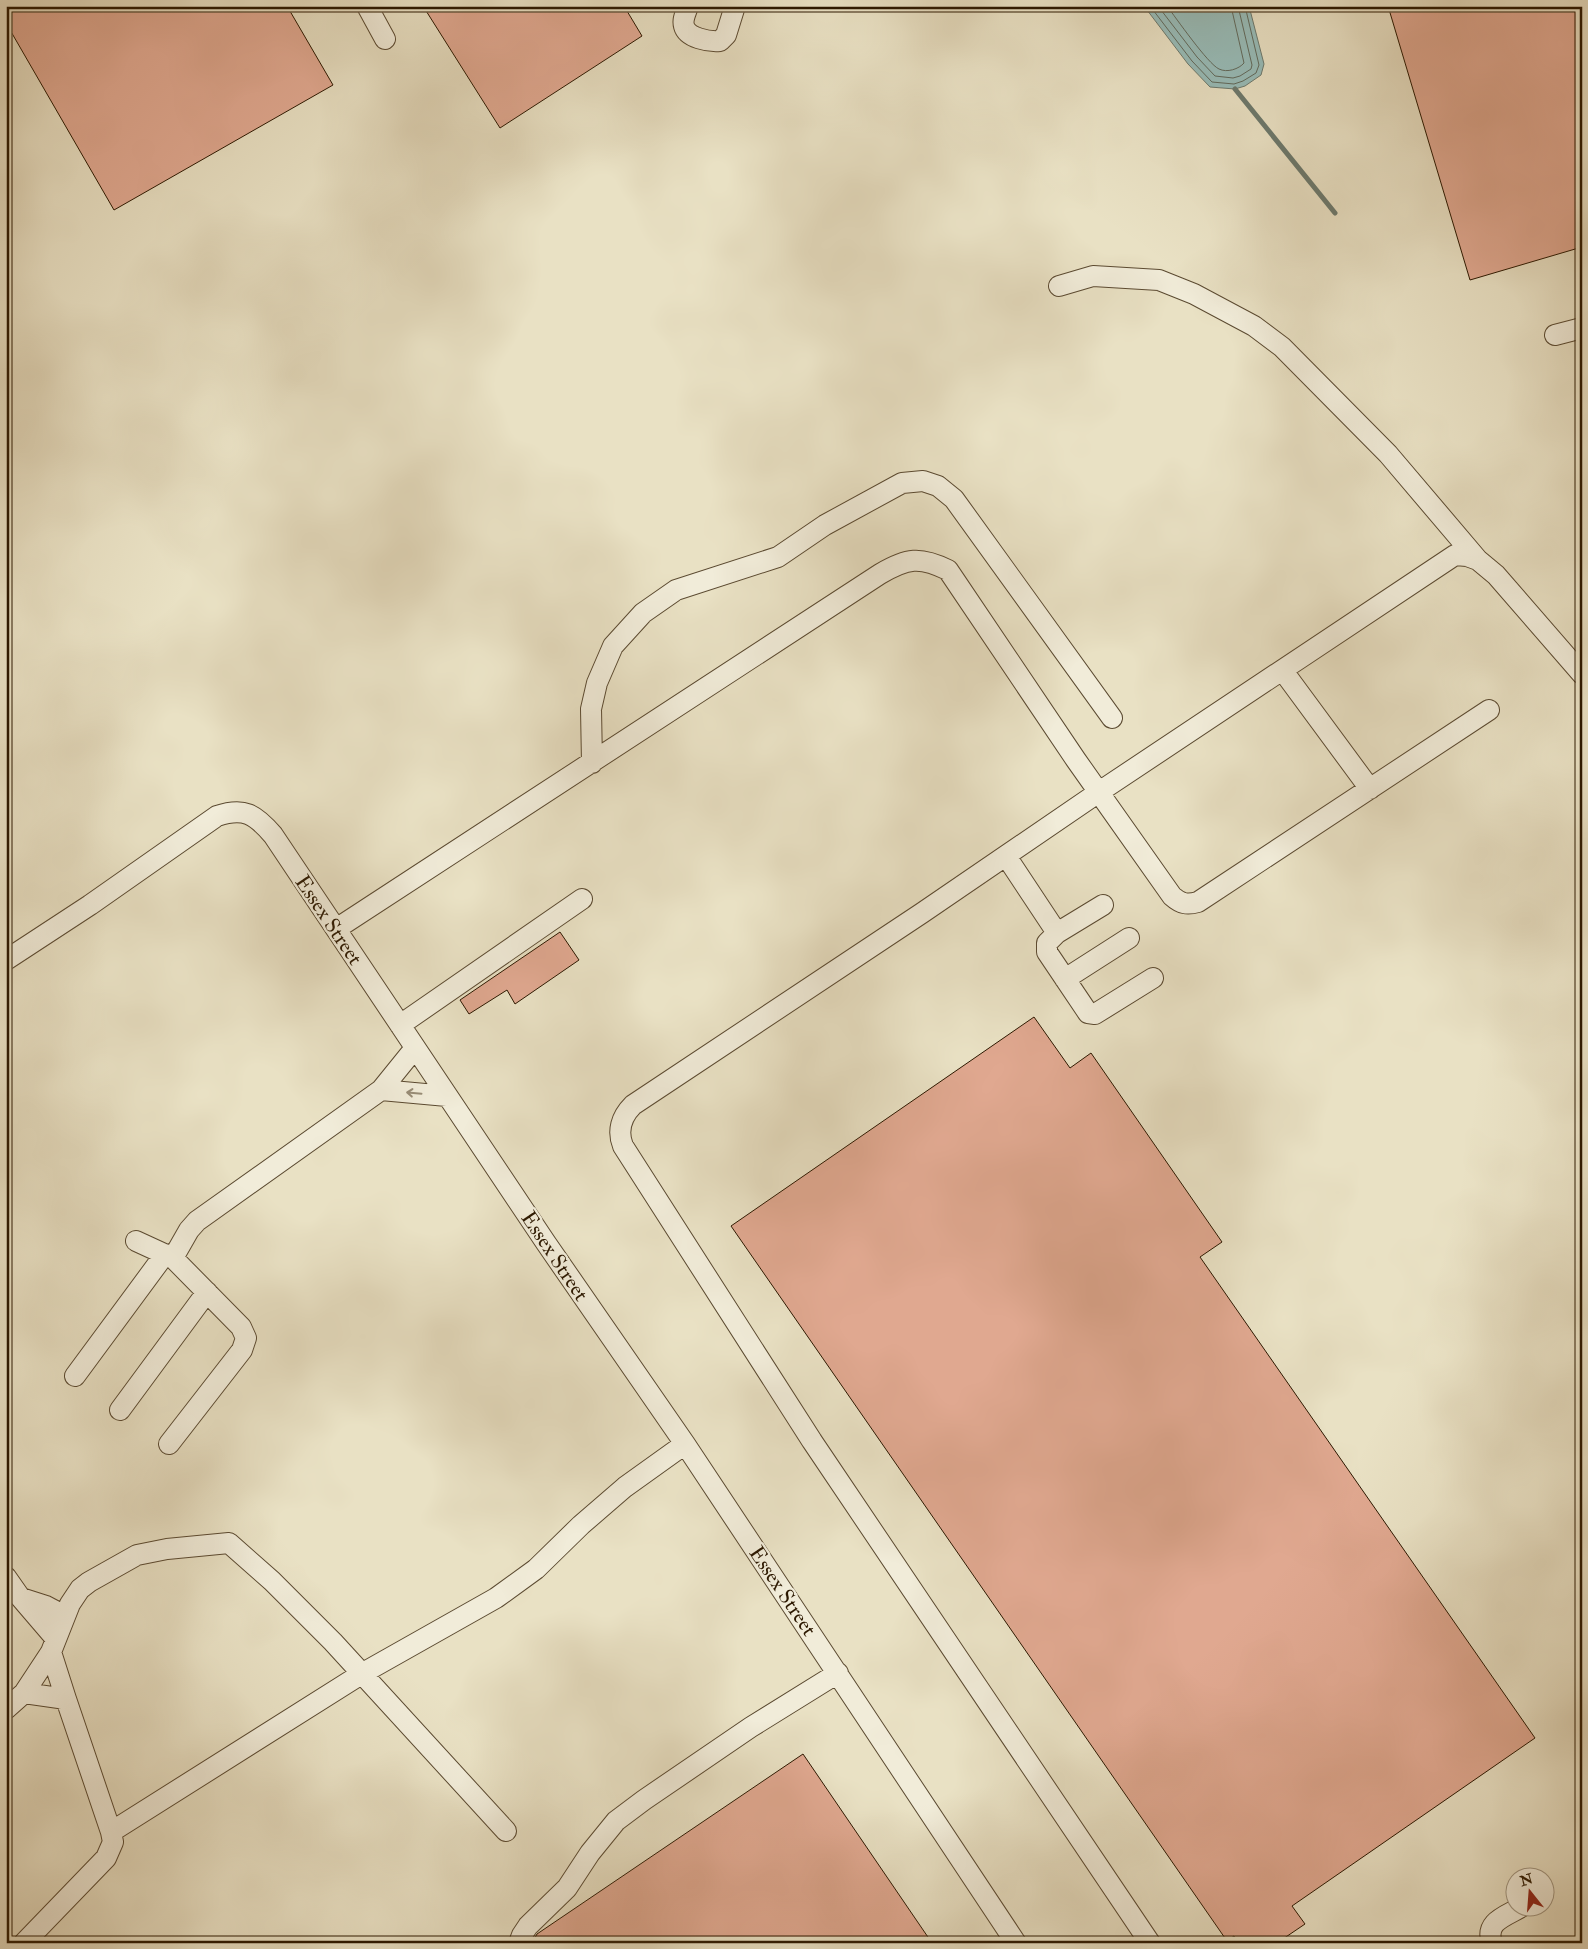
<svg xmlns="http://www.w3.org/2000/svg" width="1588" height="1949" font-family="'IM FELL Double Pica',serif">
<rect width="100%" height="100%" fill="#e9e1c4"/>
<filter id="stains"><feTurbulence type="fractalNoise" baseFrequency=".004" numOctaves="4"/><feColorMatrix values="0 0 0 0 .2 0 0 0 0 .09 0 0 0 0 .02 0 0 0 .5 -.17"/></filter>
<radialGradient id="worn" r=".72"><stop offset=".6" stop-color="#630" stop-opacity="0"/><stop offset="1" stop-color="#630" stop-opacity=".3"/></radialGradient>
<path fill="#98bcb8" stroke="#6d7a6e" d="M1144 6H1249L1264 64 1261 75 1245 86 1235 89 1210 87 1188 64Z"/>
<g fill="none" stroke-linecap="round" stroke-linejoin="round">
<path stroke="#626a5c" stroke-width="1" d="M1150 6 1192 61 1212 82 1234 84 1243 81 1256 73 1259 65 1245 6
M1158 6 1197 57 1215 76 1233 78 1240 76 1251 69 1252 65 1238 6
M1167 6C1176 18 1208 64 1219 69 1227 73 1239 69 1244 63L1231 6"/>
<path stroke="#6d7a6e" stroke-width="5" d="M1235 89 1335 213"/>
</g>
<path fill="#e0a890" stroke="#2c1800" d="M6 6H287L333 85 114 210 6 23Z
M423 6H624L642 36 500 128Z
M1388 6H1582V247L1470 280Z
M560 932 579 960 515 1004 507 990 469 1014 460 1000Z
M1034 1017 1070 1068 1091 1053 1222 1242 1200 1257 1535 1738 1292 1906 1305 1924 1277 1943H1238L1234 1936 1227 1941 731 1226Z
M803 1754 932 1943H532L537 1934Z"/>
<g fill="none" stroke-linecap="round" stroke-linejoin="round">
<defs>
<path id="minor" d="M367 6 385 39
M688 6C686 13 682 19 684 26 687 38 709 42 720 41L726 35 735 6
M1059 286 1093 276 1159 280 1194 294 1254 326 1282 347 1388 454 1478 560
M1555 335 1582 328
M1283 671 1370 789
M592 763 591 709 597 683 613 646 643 613 676 590 778 557 825 525 902 483 923 481 938 486 954 499 1112 718
M1006 856 1057 933 1103 905
M336 929 880 574C907 558 920 556 948 570L1076 760 1172 896C1181 904 1187 905 1198 902L1489 710
M1057 933 1047 943V952L1088 1013 1095 1014 1153 978
M6 960 90 905 217 816C244 807 255 814 273 835L546 1243 685 1444 1016 1943
M1065 979 1129 938
M400 1025 582 899
M381 1090 447 1096
M136 1241 173 1258 241 1327 246 1338 242 1350 169 1444
M173 1258 189 1230 197 1221 381 1090 415 1048
M75 1376 165 1254
M120 1410 207 1292
M6 1577 20 1597 56 1639
M21 1598 46 1606 65 1616
M51 1652 66 1699
M24 1693 51 1652 70 1604 80 1589 89 1582 137 1555 167 1549 229 1543 272 1581 333 1642 506 1831
M6 1709 24 1693 66 1699 111 1832
M24 1943 106 1858 113 1842 111 1832 363 1673 496 1598 536 1569 581 1525 625 1487 685 1444
M519 1943 522 1935 528 1926 567 1888 590 1853 616 1821 644 1800 751 1727 838 1673
M1150 1943 812 1441 623 1146C617 1131 621 1117 633 1105L922 913 1099 792 1455 555 1467 556 1478 560 1496 575 1582 674
M1492 1943C1484 1921 1507 1916 1523 1906"/>
</defs>
<use href="#minor" stroke="#5b4a31" stroke-width="22"/>
<use href="#minor" stroke="#f1ecd9" stroke-width="20"/>
</g>
<defs><path id="oneway-shaft" d="M-6 0H5M1.5-3L5.5 0L1.5 3" fill="none" stroke-width="1.6" stroke-linecap="round" stroke-linejoin="round" transform="scale(1.25)"/></defs>
<use stroke="#988d77" href="#oneway-shaft" transform="translate(414 1093) rotate(-175)"/>
<g text-anchor="middle" stroke-width="4.5" stroke-linejoin="round" paint-order="stroke">
<g font-size="21" fill="#2c1800" stroke="#f1ecd9">
<text transform="translate(329 920) rotate(56)" y="7">Essex Street</text>
<text transform="translate(555 1256) rotate(56)" y="7">Essex Street</text>
<text transform="translate(783 1591) rotate(56)" y="7">Essex Street</text>
</g>
</g>
<rect width="1588" height="1949" fill="none" stroke="#e9e1c4" stroke-width="25"/>
<rect x="8" y="8" width="1573" height="1934" fill="none" stroke="#2c1800" stroke-width="2.5"/>
<rect x="12" y="12" width="1563" height="1924" fill="none" stroke="#2c1800"/>
<g transform="translate(1530 1892) rotate(343)"><circle r="24" fill="#f1ecd9" stroke="#a29782"/>
<path d="M0-4L9 19L0 12L-9 19Z" fill="#8f2418"/>
<text y="-8" font-size="14" font-weight="bold" text-anchor="middle" fill="#2c1800">N</text>
</g>
<rect width="100%" height="100%" filter="url(#stains)"/>
<rect width="100%" height="100%" fill="url(#worn)"/>
</svg>
